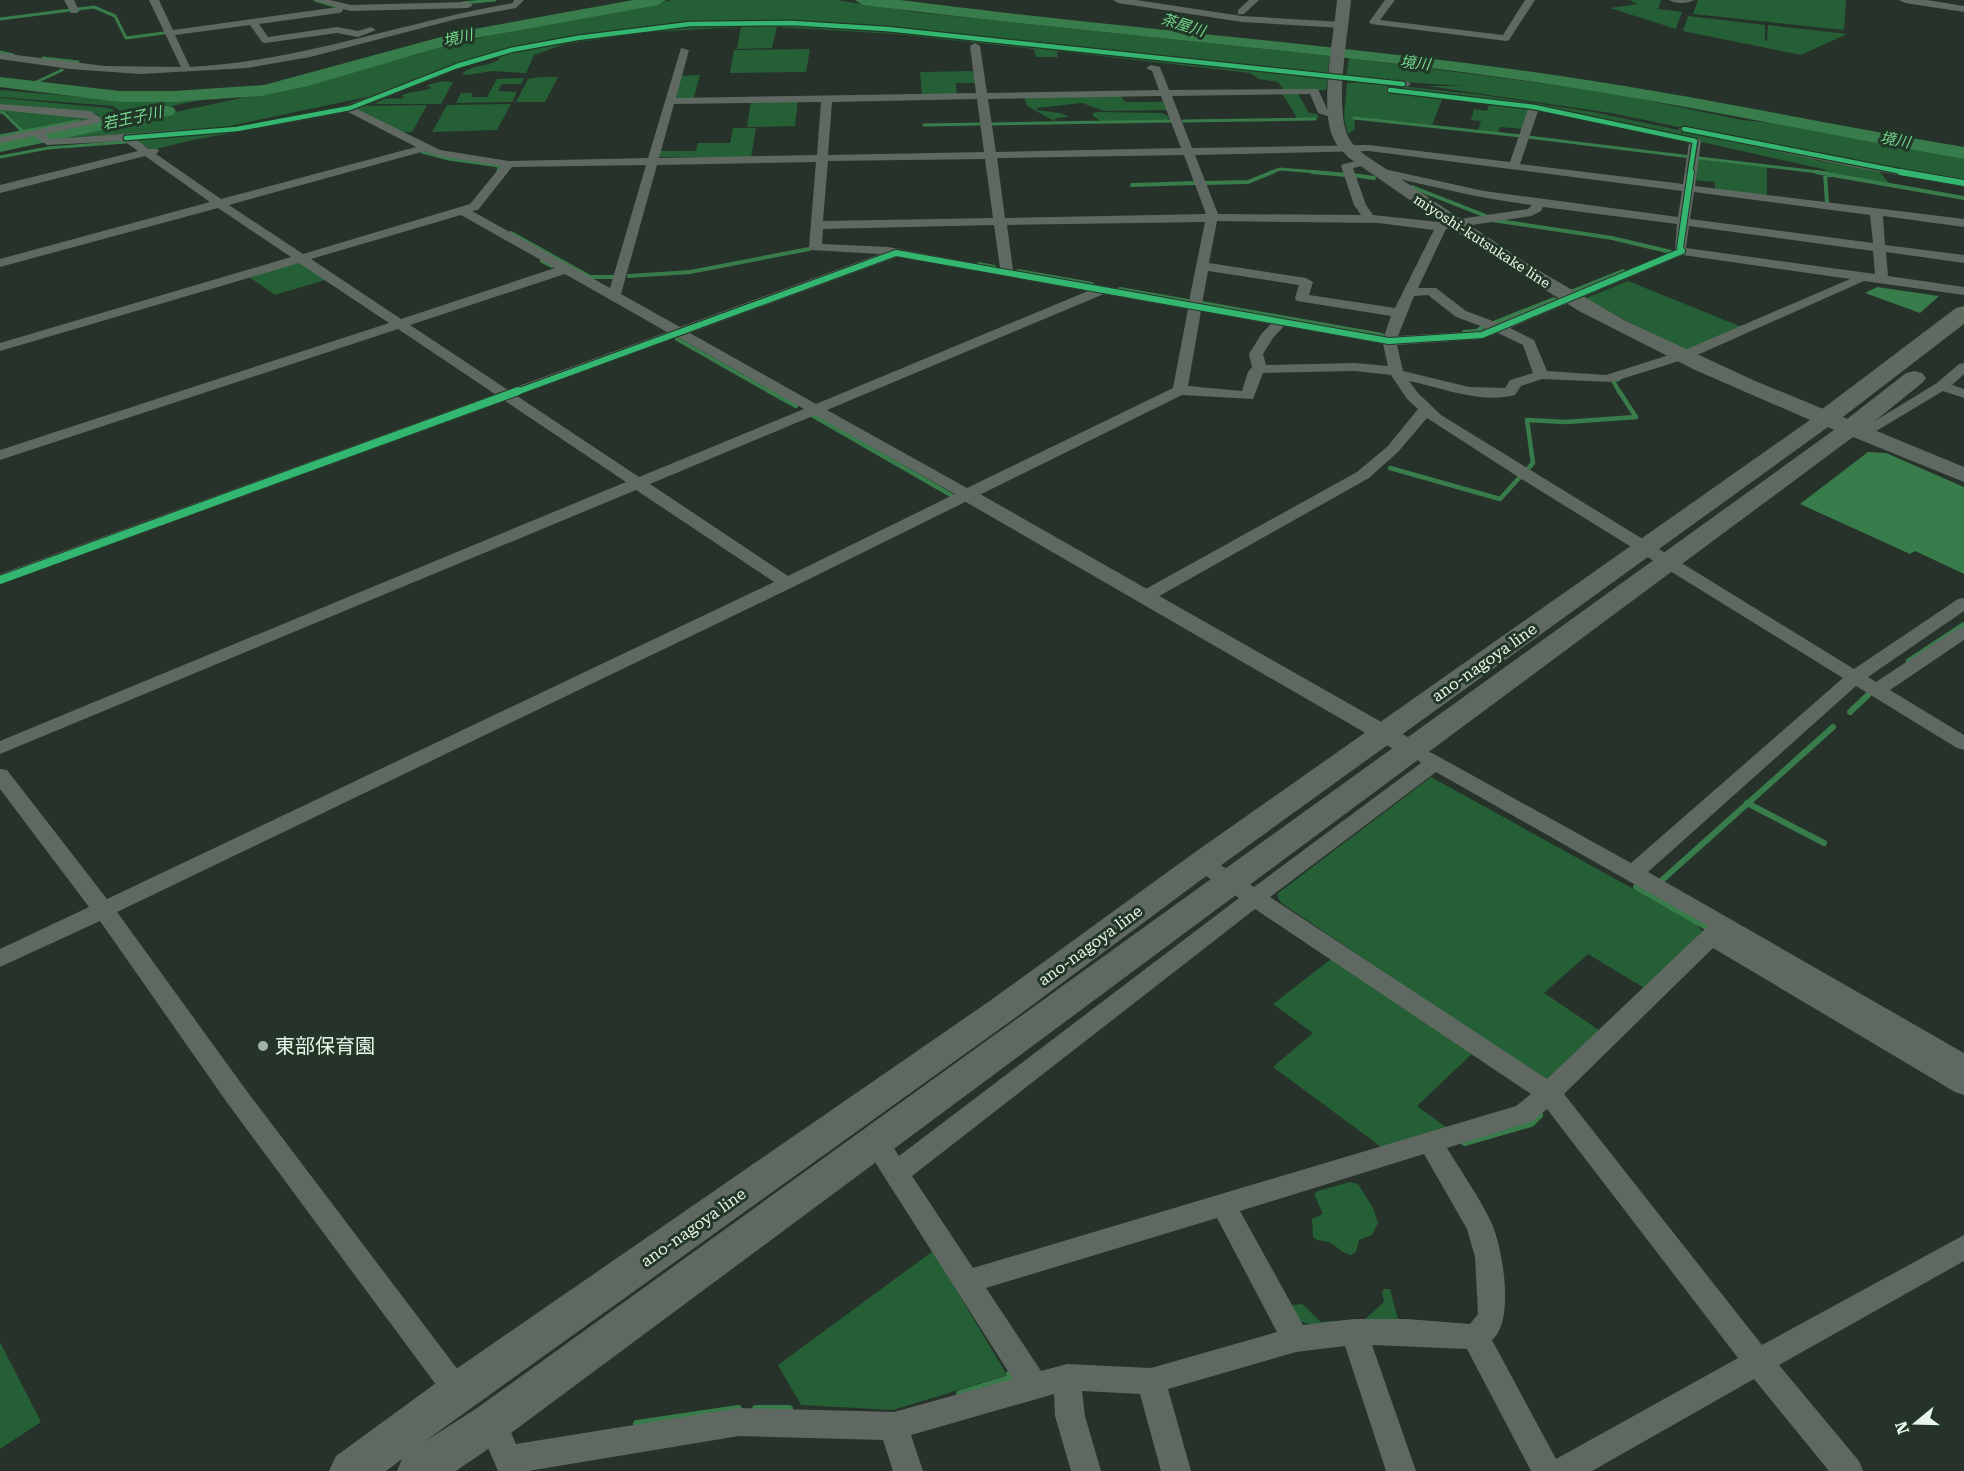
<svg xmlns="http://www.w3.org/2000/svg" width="1964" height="1471" font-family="'Roboto Serif','Noto Sans JP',serif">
<rect width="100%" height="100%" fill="#27322a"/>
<path fill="#255f36" d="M673 0H836L915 12 1330 56 1327 76 890 29 702 23 525 46 381 94 220 128 48 139 251 96 419 54C434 44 450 43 464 42L541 22Z
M1629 0H1661L1658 9 1682 12 1676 29 1610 8 1638 4Z
M1698 0H1846L1844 30 1693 14Z
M1688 16 1765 25V40L1767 41 1768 25 1847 34 1801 55 1683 31Z
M752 23 887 30 1328 79 1326 90H1284L1278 82 1259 79 1250 73 1057 51 1058 57H1036L1034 49 895 34 777 27 772 48 737 49 741 27 650 32 565 44 534 55 526 73 493 71 467 75 462 74C473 64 488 67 500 59L497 57 513 50 665 27Z
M810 49 806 72 730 73 734 50Z
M1349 58 1607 92 1742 120 1804 126 1866 141 1964 155V180L1814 155 1611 113 1428 86H1463L1346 78Z
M973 71 976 83H956L957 95 922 96 920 72Z
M700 75 693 100H676L680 76Z
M540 77H558L545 102H516L528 79Z
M524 78 521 84H502L498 91 517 92 512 102 456 103 461 93H473L471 97H487L497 79Z
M444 81 453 82 441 104H374L384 99 404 98 402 95C411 91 421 92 431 88L427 85Z
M1364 82 1482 95 1593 112 1812 158 1815 160 1879 171 1889 183 1826 172 1827 170 1585 116 1443 97 1432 125 1354 117 1355 129 1348 134 1344 117 1347 83Z
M0 90 106 99 214 97 42 134 43 132 108 118 118 113 119 110 113 106 0 97Z
M1297 92 1309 113 1317 114 1319 118H1297L1282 93Z
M1121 96 1125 102H1165L1167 110 1104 111 1082 103 1037 108V110L1060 113 1069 117 1056 118 1054 121 1027 106 1024 97Z
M0 98 109 108 114 110 109 116 98 119 99 115 91 113 0 106Z
M751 100H798L795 126 747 127Z
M1490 102 1531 109 1523 129 1500 127 1498 133 1478 130 1481 121 1471 120 1474 109 1487 111Z
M511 104 497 130 432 132 447 105Z
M427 105 412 132H401L355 110 360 106Z
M0 108 93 119 0 139V136L23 131 6 112 0 111Z
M1098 112 1162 113 1170 117 1167 120 1101 121 1093 116V113Z
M333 114 193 140 152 150 133 138 175 135Z
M733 128H756L751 157H658L659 151H696L698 143H730Z
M1696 159 1767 167V197L1715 190V182L1693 180Z
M300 262 328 279 275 295 248 276Z
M1628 281 1742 327 1686 351 1584 299Z
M1431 777 1695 923 1703 932 1646 989 1588 954 1544 993 1602 1032 1549 1083 1280 902 1277 894Z
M1335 956 1476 1050 1417 1106 1450 1130 1384 1149 1273 1067 1313 1033 1273 1004Z
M1350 1182 1358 1184 1373 1208 1378 1223 1372 1235 1359 1240 1356 1252 1351 1255C1341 1253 1337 1245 1327 1242 1321 1240 1318 1242 1313 1237L1312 1219 1323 1214 1314 1194 1318 1191Z
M933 1251 1007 1375 893 1410 801 1405 778 1365Z
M1384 1289H1390L1399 1323 1319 1327 1302 1322 1291 1312 1293 1305 1302 1304 1321 1322 1365 1319 1384 1302 1382 1293Z
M0 1342 41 1422 0 1449Z"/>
<path fill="#377c4a" d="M1877 287 1939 296 1920 313 1865 293Z
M1868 452 1886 453 1964 487V574L1915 551 1910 554 1800 504Z"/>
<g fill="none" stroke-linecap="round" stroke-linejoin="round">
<path stroke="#377c4a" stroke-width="3" d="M315 0 342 8
M462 3 495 0
M0 19 94 7 115 16 126 38 171 32
M0 52 13 55
M43 58 78 62
M28 86 62 70
M0 112 4 113 22 131
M1354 118 1521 136
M1183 121 1315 119
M989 124 1172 121
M924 125 981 124
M0 136 78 121
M1528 137 1691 157
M28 138 30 140
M422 152 449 159 499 166 498 172
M0 157 48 148 126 142
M1699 158 1827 173
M1269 173 1280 169 1329 173"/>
<path stroke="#377c4a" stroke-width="4" d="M1312 172 1347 175
M1816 172 1964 198
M1825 173 1827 203
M1353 175 1374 178
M1205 183 1248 182 1273 172
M1132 185 1195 183
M1412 187 1486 216
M1492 220 1612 238 1671 252
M511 233 590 277H615
M542 261 552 266
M979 264 994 267
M1018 271 1092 284
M629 276 690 272 809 249
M1120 289 1188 301
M1573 291 1623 271
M1202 303 1382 335
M1493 323 1554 299
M1464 332 1477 331 1484 326
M677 339 772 393
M1619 379 1613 381 1620 393"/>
<path stroke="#377c4a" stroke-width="4.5" d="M769 391 796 406
M812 415 951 495
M1390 468 1500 499 1520 477
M1526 471 1533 463 1527 420 1566 422 1636 417 1619 391
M1908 661 1964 624"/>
<path stroke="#377c4a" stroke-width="6" d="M1850 712 1869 694
M1747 803 1824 843
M1661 881 1833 727
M1636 887 1706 927"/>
<path stroke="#377c4a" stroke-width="8" d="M1465 1142 1531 1123 1539 1115
M960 1394 1012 1378 1010 1374
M756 1409H789
M637 1424 738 1409"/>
<path fill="#377c4a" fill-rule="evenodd" d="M633 0H666L658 5 465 40 308 86 261 96 174 102H120L0 87V77L120 91H174L264 85 463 31Z
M855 0H900C1110 27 1323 43 1533 72 1678 92 1820 123 1964 147V159C1821 134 1679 103 1535 82 1312 50 1087 33 863 5Z
M167 106 173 107 176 111 173 115 0 152V140Z"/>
<path fill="#5f6961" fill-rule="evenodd" d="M64 0H74L79 11 77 13H71Z
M149 0H159L173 30 338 7 314 0H330L351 5 468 2 473 5 468 8 351 11 343 9 342 12 339 13 259 24 268 37 337 27 358 31 371 27 376 30 358 37 337 33 265 43 262 42 250 25 175 35 190 67C301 61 404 22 513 3L514 0H524L516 8 457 19 310 57 247 68 140 74 70 69 0 59V53L105 66 181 67Z
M1113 0H1136L1242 16 1342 22 1347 25 1342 28 1242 22 1118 3Z
M1249 0H1259L1244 14H1238V10Z
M1385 0H1395L1380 20 1503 35 1525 0H1535L1509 40 1506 41 1371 24 1369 22Z
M1669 0H1694C1688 4 1675 4 1669 0Z
M792 20 887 26 1406 81 1411 84 1406 87 887 32 792 26 690 27 577 41 512 53 461 68 357 109 440 150 509 161 648 158 681 48 689 50 676 98 976 93 970 46 975 43 980 46 987 93 1159 90 1152 71 1146 68 1151 65 1160 67 1169 90 1318 89 1327 109 1339 115 1334 118 1318 113 1310 94 1172 96 1192 148 1369 145 1510 162 1528 109 1386 92V88L1390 87 1534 104 1699 139 1701 141 1695 186 1964 219V227L1883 216 1885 245 1964 255V263L1886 252 1888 276 1964 287V295L1864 281 1695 356 1612 382 1542 379 1521 386 1515 395C1479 404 1444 388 1409 381L1418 393 1441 415 1854 669 1958 599 1964 598V611L1868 677 1876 682 1958 628 1964 627V640L1890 690 1964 735V750L1957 748 1856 686 1648 872 1964 1053V1095L1955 1092 1713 948 1564 1094 1762 1345 1964 1235V1261L1779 1365 1859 1461 1863 1471H1829L1754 1379 1592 1471H1531L1467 1349 1372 1345 1416 1471H1386L1345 1346 1296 1352 1168 1389 1191 1471H1161L1140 1394 1082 1391 1085 1416 1101 1471H1071L1055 1416 1054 1394 911 1435 923 1471H893L883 1440 739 1436 528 1471H498L477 1422 482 1412 492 1408 502 1412 516 1444 739 1408 894 1412 1013 1379 866 1148 862 1141 866 1134C885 1127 890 1143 899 1156L1239 898 1194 868 1191 863 1194 858 1202 856 1210 858 1254 887 1421 763 1415 757 1418 753 1425 751 1432 753 1631 863 1843 678 1523 480 1427 418 1398 452 1369 478 1154 599H1142L1139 595 1142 591 1357 472 1388 446 1418 409 1407 399 1391 375 1355 371 1263 373 1253 399 1182 395 793 587 117 912 246 1090 468 1383 472 1392 468 1401 458 1405 448 1401 228 1104 100 921 0 967V949L89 907 0 789V769L7 770 107 899 774 582 636 490 0 754V741L626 482 505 401 0 585V574L495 394 398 329 0 460V450L389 323 299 263 0 351V343L291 257 218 208 0 267V259L210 202 145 156 0 193V185L138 151 124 141 47 145 34 136 0 143V137L90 119 0 110V104L90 111 101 118 99 123 45 134 50 139 237 126 347 105 453 64 511 47 577 35 690 21ZM1161 96 1181 148 996 152 988 99ZM977 99 984 152 828 155 832 102ZM821 102 817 155 659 158 674 104ZM1538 111 1689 143 1683 184 1520 164ZM348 112 416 147 221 199 156 154 159 151 157 149H149L137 140 237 132ZM425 151 437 156 501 166 470 204 303 254 229 205ZM1369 151 1682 191 1678 217 1484 191 1375 167 1371 168V172C1424 185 1477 198 1532 205L1528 209 1439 222 1373 215 1366 205 1353 168 1370 164 1372 162 1366 159 1343 164 1341 166 1354 205 1361 215 1218 214 1195 155ZM1184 155 1206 214 1005 218 997 158ZM985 159 993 218 823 221 828 161ZM816 162 809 247 811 250 880 254 680 327 621 294 657 165ZM646 165 610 288 472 211 478 210 512 167ZM1694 192 1870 215 1873 243 1690 219ZM1543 207 1677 224 1675 250 1498 323 1466 311 1436 288H1418L1446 229 1531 216 1541 211ZM461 215 555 268 401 319 311 259ZM1217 221 1378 223 1434 230 1395 308 1309 295 1313 282 1306 278 1209 263ZM1205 222 1189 301 1013 270 1007 225ZM994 225 1000 268 888 247 822 244 823 229ZM1689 226 1873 251 1875 274 1686 248ZM1683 255 1850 279 1685 350 1606 375 1547 371 1534 340 1510 328ZM897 257 1088 291 816 404 690 333ZM1208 271 1299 285 1295 298 1297 301 1391 316 1384 336 1202 304ZM565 274 667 332 508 390 410 325ZM1104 294 1188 309 1173 388 967 488 827 410ZM1428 295 1456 317 1486 328 1480 331 1398 336 1414 296ZM1201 311 1271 324 1262 333 1249 354 1252 367 1248 372 1242 391 1188 386ZM1284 326 1383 344 1388 366 1355 363 1266 365 1263 354 1273 338ZM1498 333 1523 345 1533 373 1510 380 1505 388 1469 387 1403 371 1397 345 1482 339ZM678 337 804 409 639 477 517 396ZM815 415 955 494 788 576 650 484ZM1436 772 1708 926 1547 1079 1270 897ZM1255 909 1531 1094 1516 1106 973 1268 912 1176ZM1547 1109 1738 1358 1556 1459 1492 1340C1515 1321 1503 1250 1492 1224 1480 1198 1462 1173 1447 1148L1533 1121ZM1424 1154 1467 1229 1475 1257 1478 1314 1470 1324 1407 1319H1354L1303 1325 1240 1211ZM1217 1218 1277 1332 1151 1368 1067 1364 1041 1371 986 1288Z
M1684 126 1848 160 1964 179V187L1848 166 1680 131 1679 129Z
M1964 363V374L1952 385 1964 389V398L1943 391 1868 436 1863 438 1855 433 1937 383 1959 364Z"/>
<path fill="#5f6961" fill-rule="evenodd" d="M1899 0H1927L1964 6V12L1905 3Z
M966 488 973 490 1420 744 1423 749 1420 754 1411 757 1402 754 959 498 956 494 959 490Z"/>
<path fill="#5f6961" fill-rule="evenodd" d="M1337 0H1351C1348 35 1335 102 1347 134 1350 143 1358 149 1365 155L1531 266 1624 320 1753 380 1964 467V482L1853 437 507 1436 456 1471H397L402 1459 386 1471H329L336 1456 443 1378 991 1000 1191 855 1810 420 1695 370 1579 311 1488 254 1349 158C1342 151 1335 144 1332 135 1320 104 1334 35 1337 0ZM1828 427 1834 430 477 1408 424 1442 1015 1018 1213 871Z"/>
<path fill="#5f6a61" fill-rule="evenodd" d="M1964 306V324L1835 423 1826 425 1817 423 1814 418 1817 413 1956 308Z
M1914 371 1922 373 1926 378 1922 383 1860 433 1851 435 1842 433 1839 428 1842 423 1906 373Z"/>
<defs>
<path id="cycleway-far2" d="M1390 90 1534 107 1695 141 1690 173
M1684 129 1908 173
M126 138 237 129 350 108 457 66 511 50 577 38 690 24 792 23 887 29 1403 84"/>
<path id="cycleway-far1" d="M1900 172 1964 183
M514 393 896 253 1389 341 1482 335 1682 251 1680 248 1691 172"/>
<path id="cycleway" d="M0 580 518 391"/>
</defs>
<use href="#cycleway-far2" stroke="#223727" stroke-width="7"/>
<use href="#cycleway-far1" stroke="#223727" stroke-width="8"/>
<use href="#cycleway" stroke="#223727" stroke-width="10"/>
<use href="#cycleway-far2" stroke="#33b770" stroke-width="4.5"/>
<use href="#cycleway-far1" stroke="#33b770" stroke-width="6"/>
<use href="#cycleway" stroke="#33b770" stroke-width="8"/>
</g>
<circle fill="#a4b1a7" stroke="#223727" stroke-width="2" cx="263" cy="1046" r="6"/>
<g text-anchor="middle" stroke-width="6" stroke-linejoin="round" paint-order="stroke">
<g font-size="14" fill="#e8f5ea" stroke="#223727">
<text transform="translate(1482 241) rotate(33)" y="5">miyoshi-kutsukake line</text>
</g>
<g font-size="15" font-style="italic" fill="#76d98f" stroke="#223727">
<text transform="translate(1183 25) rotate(17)" y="5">茶屋川</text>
<text transform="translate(458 38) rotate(-13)" y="5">境川</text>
<text transform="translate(1415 63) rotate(7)" y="5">境川</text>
<text transform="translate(132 118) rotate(-12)" y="5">若王子川</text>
<text transform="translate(1895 140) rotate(10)" y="5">境川</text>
</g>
<g font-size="16" fill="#e8f5ea" stroke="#223727">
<text transform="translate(1484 662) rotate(-35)" y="6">ano-nagoya line</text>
<text transform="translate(1090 945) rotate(-36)" y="6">ano-nagoya line</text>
<text transform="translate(693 1227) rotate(-35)" y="6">ano-nagoya line</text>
</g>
<g font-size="20" fill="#e8f5ea" stroke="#223727" text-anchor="start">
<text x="275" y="1053">東部保育園</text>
</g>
</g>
<g transform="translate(1916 1423) rotate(251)" stroke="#223727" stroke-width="4.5" paint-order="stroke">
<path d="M0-4.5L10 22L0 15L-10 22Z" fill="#e8f5ea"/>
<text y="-9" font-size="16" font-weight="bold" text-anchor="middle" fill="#e8f5ea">N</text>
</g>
</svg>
